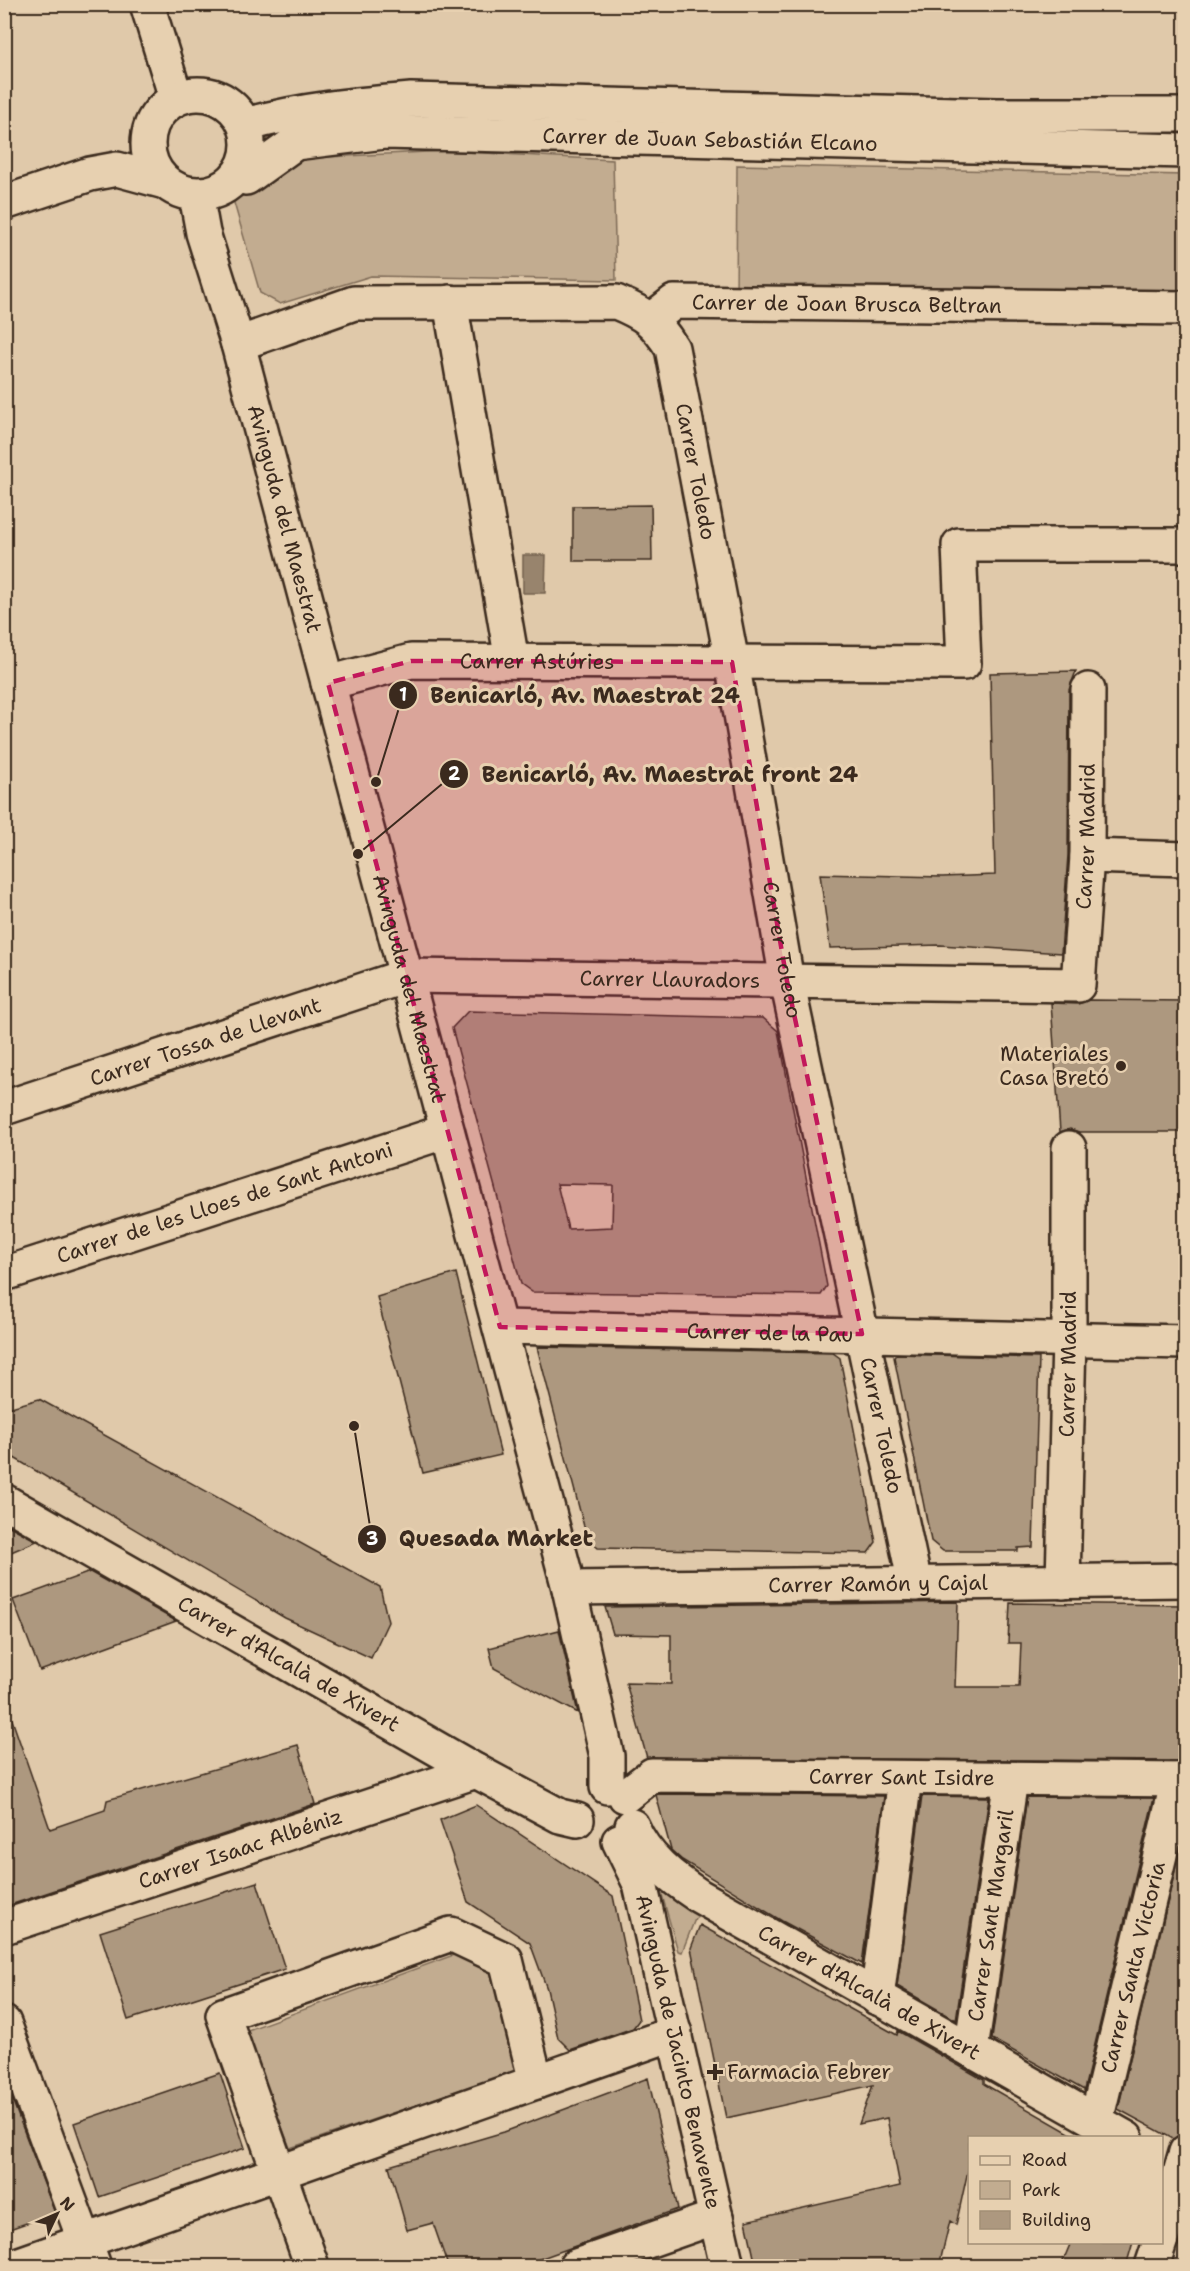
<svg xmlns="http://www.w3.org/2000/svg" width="1190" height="2271" font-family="'Shantell Sans',sans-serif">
<rect width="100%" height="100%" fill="#e0c9aa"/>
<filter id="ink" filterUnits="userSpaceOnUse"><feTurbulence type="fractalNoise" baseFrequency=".0167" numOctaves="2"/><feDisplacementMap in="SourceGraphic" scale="12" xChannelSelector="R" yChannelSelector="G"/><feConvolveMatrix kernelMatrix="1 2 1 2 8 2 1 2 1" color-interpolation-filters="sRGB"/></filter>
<g filter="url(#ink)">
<path fill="#c2ac90" stroke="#7e6b57" stroke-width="1.5" d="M447 151 613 160 616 280 371 276 280 304 260 293 232 196 246 178 306 158Z
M737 165 1185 175V308L736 303Z
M658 1881 702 1914 695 1919 682 1952 678 1951Z
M459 1953 493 1972 515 2071 290 2148 245 2031Z"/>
<path fill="#98846d" stroke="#73604d" stroke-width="1.5" d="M523 555H546L545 593H523Z"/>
<path fill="#ad987f" stroke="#3b2a1e" stroke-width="1.5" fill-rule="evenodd" d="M651 505 652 561H573V506Z
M1076 671 1069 690 1068 855 1061 953 940 945 830 948 820 874 942 877 995 875 990 673Z
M1089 1000 1185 1001V1132H1079L1070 1129 1060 1132 1051 1003 1078 1004Z
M468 1011 763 1018 778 1031 827 1286 821 1295 532 1292 521 1284 452 1028ZM557 1184 613 1185 612 1227 568 1229Z
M456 1273 501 1455 423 1473 377 1297Z
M537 1347 833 1353 840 1358 876 1542 868 1553 598 1548 587 1538Z
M897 1354 1039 1358 1033 1547 1018 1548V1551H943L931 1541 894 1357Z
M39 1399 380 1587 388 1622 371 1658 285 1618 4 1452V1409Z
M4 1523 37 1541 4 1555Z
M90 1572 176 1621 40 1671 13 1600Z
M958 1602 955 1687H1019L1021 1643H1008L1010 1603 1185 1605V1761L647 1758 626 1683 671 1684V1635L613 1634 605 1607Z
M559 1630 578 1713 494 1668 489 1648Z
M8 1708 50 1829 105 1810 107 1800 298 1745 315 1804 4 1907V1709Z
M658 1794 884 1796 862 1964 782 1921 682 1860 671 1850 656 1795Z
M922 1796 989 1797 956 2020 897 1986Z
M1027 1797 1154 1798 1084 2090 992 2039Z
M476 1805 613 1896 639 2020 633 2028 570 2050 558 2038 547 1989 530 1943 468 1902 440 1820Z
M1185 1829V2114L1181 2134 1173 2139 1118 2109Z
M257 1882 285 1969 128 2020 100 1932Z
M700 1925 897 2035 898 2031 984 2080V2084L1078 2138H969V2166L956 2225 950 2221 939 2266H756L746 2221 900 2186 887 2118 859 2124 873 2085 726 2118 691 1948Z
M220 2073 245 2148 99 2197 74 2123Z
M4 2078 55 2213 4 2231Z
M648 2078 678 2209 520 2266H448L433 2223 407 2230 389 2166 504 2132Z
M1071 2242H1133L1126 2266H1061Z"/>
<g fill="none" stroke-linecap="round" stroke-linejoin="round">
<defs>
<g id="minor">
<path d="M147 4 176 98"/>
<path id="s1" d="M246 178 295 143 384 132 1186 151"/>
<path id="s2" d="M196 195 203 233 238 344 569 1588 607 1756V1787"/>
<path d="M450 302 512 661"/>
<path id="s3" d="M651 320 674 302 1186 308"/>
<path id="s4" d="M238 344 354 303 616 302C645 314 655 321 672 348L732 662 787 981 915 1584"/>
<path id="s5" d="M328 683 411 661 964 663 959 545H1186"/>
<path d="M1087 856 1186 859"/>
<path id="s6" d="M4 1108 406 976 1078 985 1087 856 1088 690"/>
<path id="s7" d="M4 1274 447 1131"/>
<path id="s8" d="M500 1327 1186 1342"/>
<path id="s9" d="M4 1501 476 1771 560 1816 577 1820"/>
<path id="s10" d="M1063 1582 1069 1339V1148"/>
<path id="s11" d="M569 1588 1186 1580"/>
<path id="s12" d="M625 1796 652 1775 1186 1780"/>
<path id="s13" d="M632 1826C645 1857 672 1878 699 1896L1126 2138"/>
<path id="s14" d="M619 1841 640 1884 727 2266"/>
<path id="s15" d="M4 1927 476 1771"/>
<path d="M877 1998 905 1778"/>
<path d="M4 2023 94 2266"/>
<path id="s16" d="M971 2050 1011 1779"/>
<path id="s17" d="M1096 2121 1178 1780"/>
<path d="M1162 2237 1186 2152"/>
<path d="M14 2266 675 2033"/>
<path d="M312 2266 223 2015 451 1934 506 1960 536 2082"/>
<path d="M576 2266 716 2217"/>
<path d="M1152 2266 1160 2242"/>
</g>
<path id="major" d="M148 144a50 50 0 1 1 100 0a50 50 0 1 1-100 0Z
M245 125C303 109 352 105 411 100L996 115H1186
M4 203 90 174 117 169 165 182"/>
</defs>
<use href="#minor" stroke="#3b2a1e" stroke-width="38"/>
<use href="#major" stroke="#3b2a1e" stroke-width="38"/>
<use href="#minor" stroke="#e7d0b0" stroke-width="33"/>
<use href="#major" stroke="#e7d0b0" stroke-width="33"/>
</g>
</g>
<path fill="#c2185b" fill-opacity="0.2" stroke="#c2185b" stroke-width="4.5" stroke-dasharray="12 8" stroke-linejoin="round" d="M411 661 732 662 787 981 862 1334 500 1327 328 683Z"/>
<g fill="#3b2a1e" stroke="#e7d0b0" stroke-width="2">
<circle cx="1121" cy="1066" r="6"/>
<path d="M712 2063h6v6h6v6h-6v6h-6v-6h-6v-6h6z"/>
</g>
<g text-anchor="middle" stroke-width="6" stroke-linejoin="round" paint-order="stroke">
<g font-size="21" fill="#3b2a1e" stroke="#e7d0b0">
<text dy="7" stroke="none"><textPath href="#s1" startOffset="476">Carrer de Juan Sebastián Elcano</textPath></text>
<text dy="7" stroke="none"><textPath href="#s3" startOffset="202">Carrer de Joan Brusca Beltran</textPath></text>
<text dy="7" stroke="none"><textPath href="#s4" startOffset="585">Carrer Toledo</textPath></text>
<text dy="7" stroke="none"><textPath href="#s2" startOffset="336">Avinguda del Maestrat</textPath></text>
<text dy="7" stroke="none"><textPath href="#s5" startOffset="212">Carrer Astúries</textPath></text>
<text dy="7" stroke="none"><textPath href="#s6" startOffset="1244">Carrer Madrid</textPath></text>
<text dy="7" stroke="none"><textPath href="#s4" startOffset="1071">Carrer Toledo</textPath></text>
<text dy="7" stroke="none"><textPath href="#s6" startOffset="687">Carrer Llauradors</textPath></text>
<text dy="7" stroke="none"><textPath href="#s2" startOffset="822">Avinguda del Maestrat</textPath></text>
<text dy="7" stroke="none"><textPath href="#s6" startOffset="212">Carrer Tossa de Llevant</textPath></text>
<text dy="7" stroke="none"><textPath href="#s7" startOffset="232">Carrer de les Lloes de Sant Antoni</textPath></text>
<text dy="7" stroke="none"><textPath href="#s8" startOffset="270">Carrer de la Pau</textPath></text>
<text dy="7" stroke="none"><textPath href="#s10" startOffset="218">Carrer Madrid</textPath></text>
<text dy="7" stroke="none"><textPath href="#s4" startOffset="1557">Carrer Toledo</textPath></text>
<text dy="7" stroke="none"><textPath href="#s11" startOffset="309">Carrer Ramón y Cajal</textPath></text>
<text dy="7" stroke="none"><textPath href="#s9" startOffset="328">Carrer d'Alcalà de Xivert</textPath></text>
<text dy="7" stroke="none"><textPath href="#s12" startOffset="284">Carrer Sant Isidre</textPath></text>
<text dy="7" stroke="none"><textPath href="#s15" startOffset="249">Carrer Isaac Albéniz</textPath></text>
<text dy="7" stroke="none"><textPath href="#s16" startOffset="136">Carrer Sant Margaril</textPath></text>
<text dy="7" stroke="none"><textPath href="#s17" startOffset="158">Carrer Santa Victoria</textPath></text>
<text dy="7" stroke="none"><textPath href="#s13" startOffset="294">Carrer d'Alcalà de Xivert</textPath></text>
<text dy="7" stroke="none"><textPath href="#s14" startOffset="220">Avinguda de Jacinto Benavente</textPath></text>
</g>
<g font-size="21" fill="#3b2a1e" stroke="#e7d0b0" text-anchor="end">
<text x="1109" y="1061">Materiales<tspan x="1109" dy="24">Casa Bretó</tspan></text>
<text x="727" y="2079" text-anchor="start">Farmacia Febrer</text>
</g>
</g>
<path fill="none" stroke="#3b2a1e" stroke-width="2" d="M376 782L403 695M358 854L454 774M354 1426L372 1539"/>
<g fill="#3b2a1e" stroke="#e7d0b0" stroke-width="2">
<circle cx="376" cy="782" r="6"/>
<circle cx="358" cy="854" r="6"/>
<circle cx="354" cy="1426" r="6"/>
<circle cx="403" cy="695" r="15"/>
<circle cx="454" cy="774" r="15"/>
<circle cx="372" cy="1539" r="15"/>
</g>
<g font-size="18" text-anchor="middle" font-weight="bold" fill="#fff">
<text x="403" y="701">1</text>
<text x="454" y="780">2</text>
<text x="372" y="1545">3</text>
</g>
<g font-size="22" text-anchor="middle" font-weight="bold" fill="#3b2a1e" stroke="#e7d0b0" stroke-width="6" stroke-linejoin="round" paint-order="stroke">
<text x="585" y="703">Benicarló, Av. Maestrat 24</text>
<text x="670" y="782">Benicarló, Av. Maestrat front 24</text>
<text x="496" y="1546">Quesada Market</text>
</g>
<rect width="1190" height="2271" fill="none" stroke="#e7d0b0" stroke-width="24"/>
<rect x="12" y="12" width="1166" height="2247" fill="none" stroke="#3b2a1e" stroke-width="2" filter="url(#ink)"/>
<rect x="968" y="2136" width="195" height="108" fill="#e7d0b0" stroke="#a28e76" stroke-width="1.5"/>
<rect x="980" y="2156" width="30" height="9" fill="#e7d0b0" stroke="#a28e76" stroke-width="1.5"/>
<text x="1022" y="2166" font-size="18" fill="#3b2a1e">Road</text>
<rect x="980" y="2181" width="30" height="18" fill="#c2ac90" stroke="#a28e76" stroke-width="1.5"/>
<text x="1022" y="2196" font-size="18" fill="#3b2a1e">Park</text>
<rect x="980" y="2211" width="30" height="18" fill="#ad987f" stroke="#a28e76" stroke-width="1.5"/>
<text x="1022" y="2226" font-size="18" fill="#3b2a1e">Building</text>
<g transform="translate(57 2214) rotate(46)" stroke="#e7d0b0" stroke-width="4.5" paint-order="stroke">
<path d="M0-4.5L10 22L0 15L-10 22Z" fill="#3b2a1e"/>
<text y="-9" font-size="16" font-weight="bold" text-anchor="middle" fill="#3b2a1e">N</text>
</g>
</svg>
